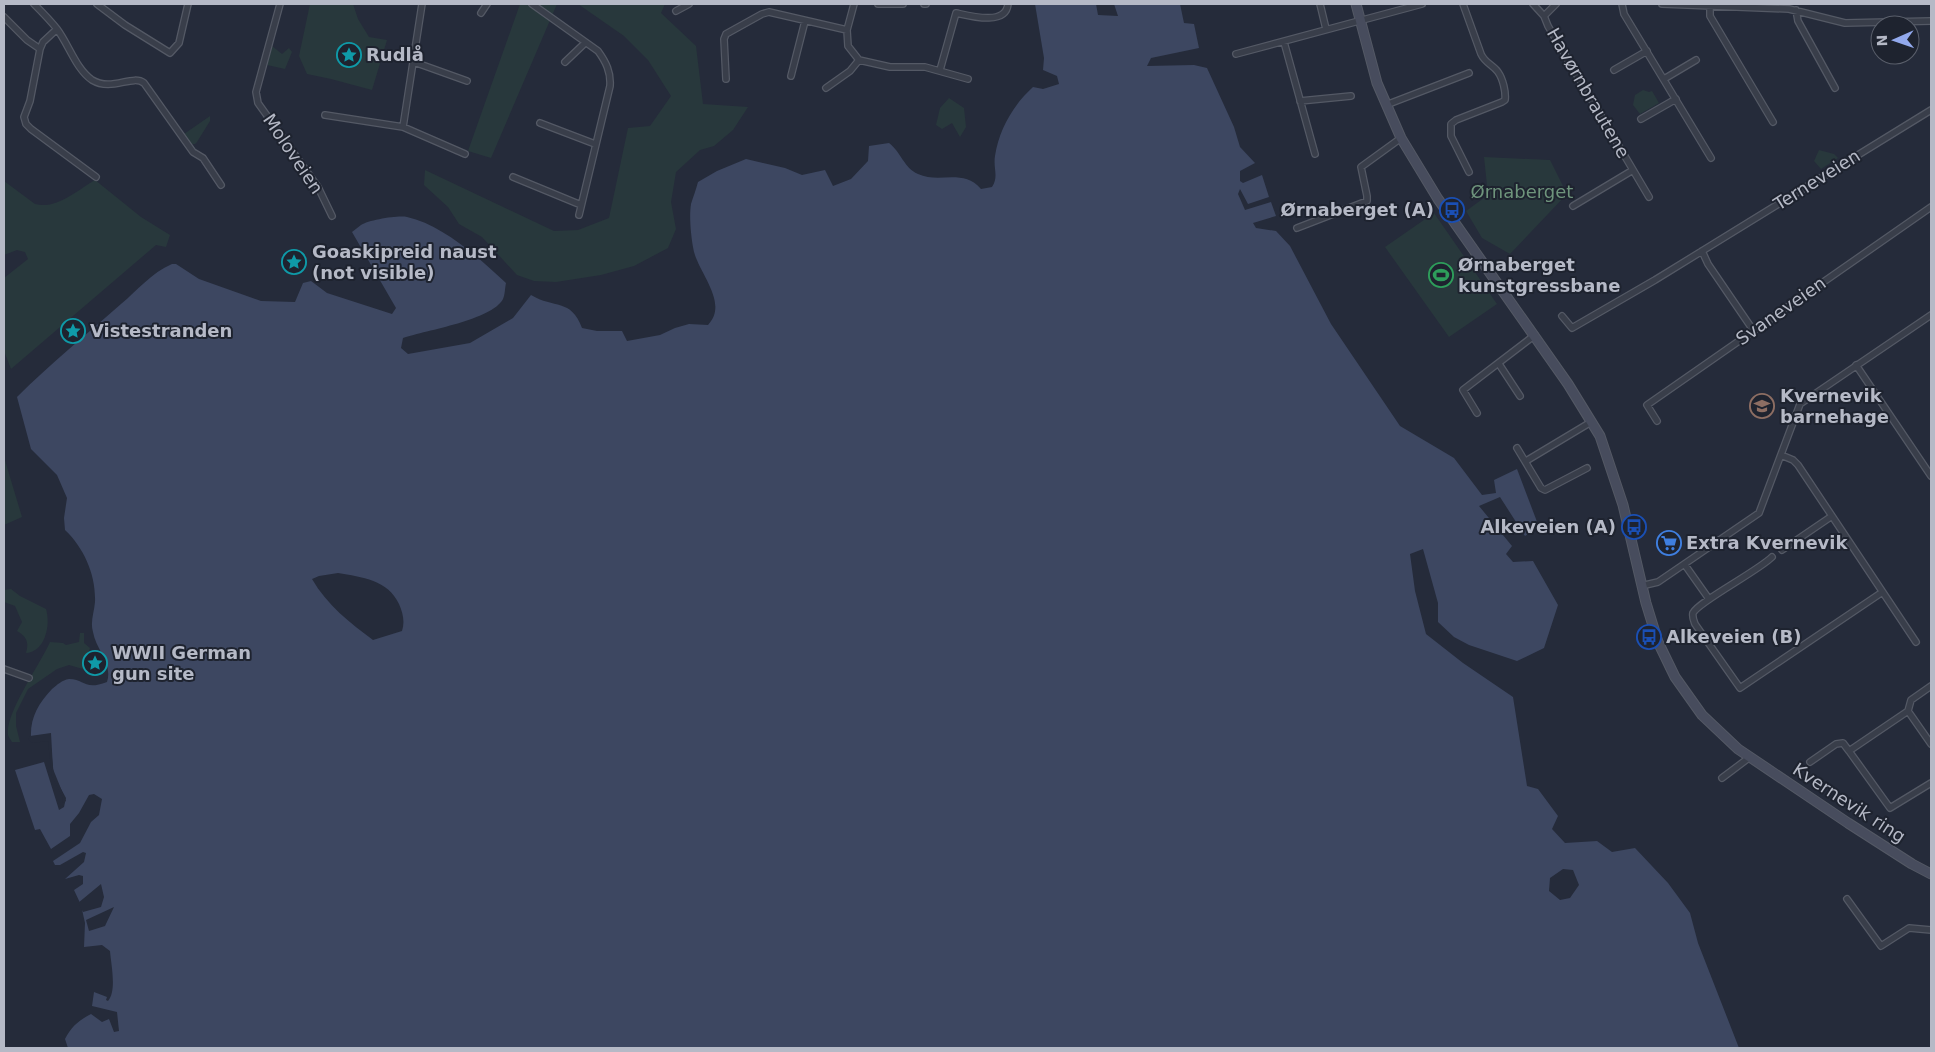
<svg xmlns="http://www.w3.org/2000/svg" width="1935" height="1052" font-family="'DejaVu Sans',sans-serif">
<rect width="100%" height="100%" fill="#252b3a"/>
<path fill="#28383c" d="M310 4H353L358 19 369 37 387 40 372 90 331 79 307 74 299 56Z
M520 4H557L491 158 468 151Z
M578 4H665L661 13 696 46 703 104 748 107 733 130 714 146 700 150 676 172 671 202 676 229 668 248 634 266 601 275 556 282 534 281 517 275 482 237 459 224 448 207 424 185 425 170 554 231 578 230 609 218 628 128 650 126 671 96 648 60 624 36Z
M272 46 282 54 289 48 292 52 285 69 267 65Z
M1643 90 1649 92 1652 91 1659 103 1640 114 1633 105 1635 95Z
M949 98 964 108 966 127 960 137 952 123 942 129 936 125 940 108Z
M210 116V121L197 142 195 144H191L184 134Z
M1819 150 1834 154 1838 158 1821 169 1814 161Z
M1484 157 1550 160 1567 194 1510 254 1482 238 1466 211 1488 195Z
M95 180 141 217 170 235 166 247 156 245 11 369 4 351V278L28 259 25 252 17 250 4 255V181L35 204C56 210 78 190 95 180Z
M1434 213 1497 304 1449 337 1385 247Z
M4 457 22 517 4 525Z
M11 589 20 596 46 609C51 625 45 652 26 653 29 642 27 637 17 631L22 622 15 606 4 602V590Z
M80 633H84V643L90 648 83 669 69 665 57 669 28 689 16 713V726L20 742H12C11 740 9 738 8 735 5 713 41 663 50 642L63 643 66 645 79 642Z"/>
<path fill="#3d4761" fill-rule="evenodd" d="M1035 4H1096L1098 15 1118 16 1114 4H1180L1184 23 1194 24 1199 48 1151 58 1147 66 1194 65 1207 68 1234 127 1240 147 1255 163 1240 171V181L1243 183 1262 175 1269 197 1248 204 1240 189 1238 194 1245 210 1271 202 1276 216 1253 223 1256 228 1276 231 1290 246 1331 324 1400 426 1454 458 1482 495 1496 493 1494 480 1517 469 1539 527 1525 536 1500 497 1479 506 1512 546 1506 554 1513 562 1533 561 1558 605 1544 648 1517 661 1469 645 1454 637 1438 622V603L1423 549 1410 554 1415 591 1426 634 1463 663 1513 697 1527 786 1538 789 1558 816 1552 829 1565 843 1597 841 1612 852 1635 848 1668 883 1690 913 1698 943 1739 1048H68L65 1039C71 1027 79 1020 91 1014L102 1022 109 1019 114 1032 119 1031 117 1012 92 1006 94 992 107 997 106 1000 108 1001C117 991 111 964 110 951L102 945 84 947 85 923 81 905 74 890 83 884V876L79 875 65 879 84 862 86 853 83 852 60 865H55L53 861 80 843 91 822 99 815 102 799 94 794 89 795 79 813 70 824V836L51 849 40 829 35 830 15 770 44 762 59 810 64 807 66 798 54 776 50 739 31 738C30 718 38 704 52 689 57 685 62 680 69 679 85 679 84 691 107 682 113 663 96 650 93 632 90 622 94 613 95 602 96 575 84 548 65 530L64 518 67 498 57 475 31 449 17 397C50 364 86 335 121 304 138 290 151 273 172 264H176L199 279 261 301 295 302 303 283 311 281 327 293 392 314 396 308 352 232C355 230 358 227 361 225 369 220 398 215 407 217 443 225 479 258 506 283 505 287 505 295 503 299 492 320 427 330 403 338L401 348 408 354 470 343 513 318 531 295C554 309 571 298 582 328L597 331H622L627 341 660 335 675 328 689 324 708 325C730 302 696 271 693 247 691 235 689 217 691 204 693 197 696 190 698 182L717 171 746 159 785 168 802 175 825 170 833 186 851 179 868 161 869 146 889 143C901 152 904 168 918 174 939 184 963 168 981 189L992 187C999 177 993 168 995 156 999 130 1013 105 1033 87L1043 89 1059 84 1057 76 1043 70 1044 58ZM338 573C362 577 388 580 399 604 403 613 405 622 402 631L373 640C350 623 327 605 312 579L319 576ZM1563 869 1573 870 1579 885 1570 898 1560 900 1549 891 1550 878Z"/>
<path fill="#252b3a" d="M51 733 53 769 66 801 62 803 63 798 52 777 48 741 32 743 28 739 30 736Z
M101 884 104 897 101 907 83 912 78 903Z
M114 907 105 926 89 931 86 920Z"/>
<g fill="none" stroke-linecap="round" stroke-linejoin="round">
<defs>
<path id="street" d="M34 4C42 12 50 20 57 29 69 45 76 69 92 80 112 92 132 74 144 83L193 152 203 158 221 185
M97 4 125 25 170 53 179 43 188 4
M280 4 256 92 258 103 318 187 332 216
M532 4 598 51C606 62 611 72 610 86L579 215
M854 4 847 30 848 46 859 60 890 67H925L968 79
M878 4H903
M924 4H926
M1320 4 1326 29
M1463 4 1481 54C1485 63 1493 65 1498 72 1503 79 1506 92 1505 100L1502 102 1456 120 1451 124V136L1469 172
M1533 4 1544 16 1548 26 1649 197
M1622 4 1624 14 1711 158
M1662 4 1789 9 1845 23 1931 21
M1710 6V16L1773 122
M1796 10 1798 21 1835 88
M676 11 689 4
M481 13 487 4
M1544 16 1556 4
M4 17 27 40 40 49
M57 29 43 42 40 49 30 101 24 117 26 124 31 129 96 177
M1284 42 1315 154
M1236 54 1422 4
M414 62 467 81
M565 62 585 43
M940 70 956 13C970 16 1006 26 1008 4
M1614 70 1647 51
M791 76 805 21
M726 79 724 39 726 34 762 14 769 12 847 30
M1664 79 1696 60
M826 88 850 71 859 60
M1300 101 1351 96
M1386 105 1469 73
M325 115 403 127 465 154
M1641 119 1676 99
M540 123 595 144
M403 127 422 4
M513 177 581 205
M1573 206 1633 170
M1297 228 1367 201V196L1361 167 1401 138
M1702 251 1708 264 1753 330
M1562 316 1572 328 1655 280 1931 110
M1499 364 1520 396
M1856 365 1931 476
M1477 413 1463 390 1535 335
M1657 421 1647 405 1931 207
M1517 448 1541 488 1545 490 1587 468
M1781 455 1793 460 1798 465 1916 642
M1526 461 1591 422
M1782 550 1832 516
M1772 557C1758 571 1698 602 1693 613 1692 617 1694 621 1695 624L1740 688 1881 593
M1685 565 1709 599
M1641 586 1658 582 1759 513 1800 404 1931 315
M4 669 29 678
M1908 711 1911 700 1931 686
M1931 744 1908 711 1849 751 1890 808 1931 783
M1810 762 1836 744 1843 743 1849 751
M1722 778 1750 757
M1847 899 1881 946 1909 928 1931 930"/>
<path id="secondary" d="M1356 4 1377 83 1401 138 1438 199 1568 384 1600 436 1623 505 1646 603 1658 642 1675 677 1702 715 1738 749 1848 823 1912 864 1931 874"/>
</defs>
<use href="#street" stroke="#545965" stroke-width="8"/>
<use href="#secondary" stroke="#545965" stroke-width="11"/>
<use href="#street" stroke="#393e4a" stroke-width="5.5"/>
<use href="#secondary" stroke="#474c5d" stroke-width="9"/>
</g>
<defs>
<symbol id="sight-ring" viewBox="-11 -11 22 22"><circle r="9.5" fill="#1e232f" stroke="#0f9aa8" stroke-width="1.5"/><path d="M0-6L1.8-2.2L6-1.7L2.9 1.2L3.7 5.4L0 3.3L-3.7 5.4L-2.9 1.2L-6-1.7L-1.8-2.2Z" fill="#0f9aa8"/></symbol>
<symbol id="bus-ring" viewBox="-11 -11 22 22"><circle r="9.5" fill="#1e232f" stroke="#1a4fb4" stroke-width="1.5"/><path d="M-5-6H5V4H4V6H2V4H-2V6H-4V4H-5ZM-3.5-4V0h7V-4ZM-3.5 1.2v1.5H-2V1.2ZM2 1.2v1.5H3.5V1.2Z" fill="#1a4fb4"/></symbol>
<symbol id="stadium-ring" viewBox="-11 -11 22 22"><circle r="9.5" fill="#1e232f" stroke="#2e9e5b" stroke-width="1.5"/><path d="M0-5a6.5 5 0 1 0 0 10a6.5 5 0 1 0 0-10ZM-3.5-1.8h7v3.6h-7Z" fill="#2e9e5b"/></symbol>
<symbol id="school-ring" viewBox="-11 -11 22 22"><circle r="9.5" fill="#1e232f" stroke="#8d6e63" stroke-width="1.5"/><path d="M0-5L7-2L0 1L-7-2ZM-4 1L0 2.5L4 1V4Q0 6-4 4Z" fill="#8d6e63"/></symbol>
<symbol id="supermarket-ring" viewBox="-11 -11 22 22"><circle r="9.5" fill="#1e232f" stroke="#3f7fe0" stroke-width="1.5"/><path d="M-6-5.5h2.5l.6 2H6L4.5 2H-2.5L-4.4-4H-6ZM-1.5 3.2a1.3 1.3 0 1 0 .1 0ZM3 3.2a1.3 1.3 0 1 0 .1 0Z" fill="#3f7fe0"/></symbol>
</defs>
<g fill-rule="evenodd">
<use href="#sight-ring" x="335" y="41" width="28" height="28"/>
<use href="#bus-ring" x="1438" y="196" width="28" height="28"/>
<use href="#sight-ring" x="280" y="248" width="28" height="28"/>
<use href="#stadium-ring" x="1427" y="261" width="28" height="28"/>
<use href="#sight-ring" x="59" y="317" width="28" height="28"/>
<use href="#school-ring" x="1748" y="392" width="28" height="28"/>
<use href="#bus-ring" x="1620" y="513" width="28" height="28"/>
<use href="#supermarket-ring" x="1655" y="529" width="28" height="28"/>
<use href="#bus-ring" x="1635" y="623" width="28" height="28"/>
<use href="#sight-ring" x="81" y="649" width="28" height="28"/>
</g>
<g text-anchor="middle" stroke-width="4" stroke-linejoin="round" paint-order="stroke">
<g font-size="18" font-weight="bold" fill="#b5b9c6" stroke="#1e232f" text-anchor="start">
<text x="366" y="61">Rudlå</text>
<text x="1434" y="216" text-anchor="end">Ørnaberget (A)</text>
<text x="312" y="258">Goaskipreid naust<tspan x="312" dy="21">(not visible)</tspan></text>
<text x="1458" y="271">Ørnaberget<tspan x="1458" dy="21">kunstgressbane</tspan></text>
<text x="90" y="337">Vistestranden</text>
<text x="1780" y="402">Kvernevik<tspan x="1780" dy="21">barnehage</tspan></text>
<text x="1616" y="533" text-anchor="end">Alkeveien (A)</text>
<text x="1686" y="549">Extra Kvernevik</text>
<text x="1666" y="643">Alkeveien (B)</text>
<text x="112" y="659">WWII German<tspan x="112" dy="21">gun site</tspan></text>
</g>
<g font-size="18" fill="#b5b9c6" stroke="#1e232f">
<text transform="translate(1588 93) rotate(60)" y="6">Havørnbrautene</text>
<text transform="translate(293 154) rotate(56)" y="6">Moloveien</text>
<text transform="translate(1817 180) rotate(-32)" y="6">Terneveien</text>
<text transform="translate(1781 311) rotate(-35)" y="6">Svaneveien</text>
<text transform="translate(1849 803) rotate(33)" y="6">Kvernevik ring</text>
</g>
<g font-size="18" fill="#6e947c" stroke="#1e232f">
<text x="1522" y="198">Ørnaberget</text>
</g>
</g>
<rect width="1935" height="1052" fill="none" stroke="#b5b9c6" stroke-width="10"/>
<g transform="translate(1895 40) rotate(268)"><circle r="24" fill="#1e232f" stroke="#5a5f6b"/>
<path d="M0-4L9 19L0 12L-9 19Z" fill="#92a9ed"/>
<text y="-8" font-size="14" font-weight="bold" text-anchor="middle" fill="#b5b9c6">N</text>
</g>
</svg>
